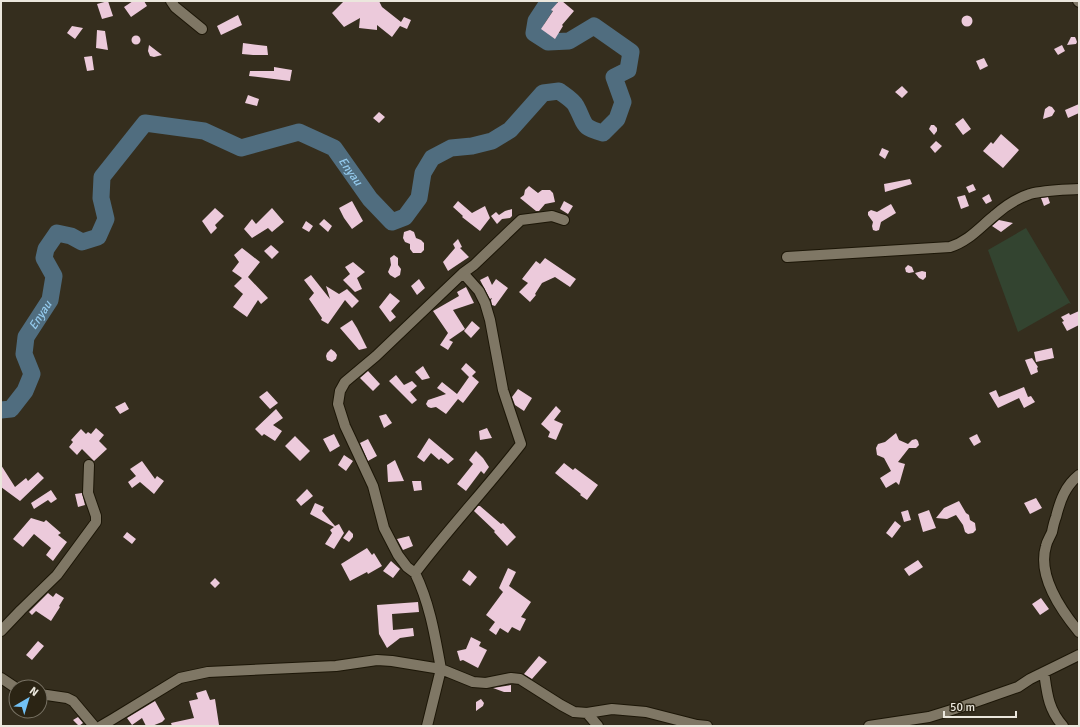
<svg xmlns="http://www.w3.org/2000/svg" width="1080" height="727" font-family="Signika,sans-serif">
<rect width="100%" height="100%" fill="#352e1e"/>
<path fill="#334430" d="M1026 228 1071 304 1069 303 1018 332 988 250Z"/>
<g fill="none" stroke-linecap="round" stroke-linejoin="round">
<path stroke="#506d7f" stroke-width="17" id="s1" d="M1 410 11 409 25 391 32 374 24 354 26 337 50 300 54 276 44 258 46 249 57 233 71 236 82 242 98 237 106 219 101 198 102 177 145 123 204 131 241 148 299 132 334 148 370 199 392 222 405 217 419 198 423 173 432 158 451 148 472 146 492 141 510 130 543 93 559 91C564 95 573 100 576 106 586 124 580 127 603 133L617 119 623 102 614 77 628 70 631 52 594 26 569 41 548 42 534 33 536 21 549 1"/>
</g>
<path fill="#eccadb" d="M108 1 113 16 102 19 97 4Z
M133 1H144L147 6 131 17 124 7Z
M344 1H379L382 7 401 22 404 17 411 20 407 29 400 26 392 37 377 25V30L359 28 360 18 344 27 332 13Z
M559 1H562L574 11 562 25 563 26 555 39 541 29 553 11 551 10Z
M238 15 242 25 221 35 217 26Z
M961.5 21a5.5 5.5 0 1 1 11 0a5.5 5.5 0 1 1-11 0Z
M72 26 83 28 75 39 67 33Z
M97 30 105 31 108 50 96 48Z
M131.5 40a4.5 4.5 0 1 1 9 0a4.5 4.5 0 1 1-9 0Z
M1071 37H1075L1076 39 1077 42 1076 44 1067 45Z
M243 43 267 46 268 55H253L242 54Z
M149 45 162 55 154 57 150 56 148 51Z
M1062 45 1065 51 1058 55 1054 49Z
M92 56 94 70 87 71 84 57Z
M984 58 988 66 980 70 976 61Z
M274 67 292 70 290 81 249 76 250 71H274Z
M902 86 908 92 902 98 895 92Z
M248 95 259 99 257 106 245 103Z
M1079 104V113L1068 118 1065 110Z
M1049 106 1052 107 1055 111 1052 116 1043 119 1045 109Z
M379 112 385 117 379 123 373 118Z
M963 118 971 129 963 135 955 124Z
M931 125H934L937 128V131L934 135 929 129Z
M1001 134 1019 150 1003 168 983 151 991 142 993 144Z
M936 141 942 146 935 153 930 147Z
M882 148 889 151 885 159 879 155Z
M910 179 912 184 885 192 884 184Z
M973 184 976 190 969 193 966 187Z
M529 186 538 193 542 190H550L553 193 555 202 545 204 539 211H536L520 198 524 195 525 190Z
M989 194 992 201 986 204 982 198Z
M965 195 969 206 961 209 957 197Z
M1048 197 1050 203 1044 206 1041 198Z
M352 201 363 221 352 229 344 218 339 208Z
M458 201 472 213 485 206 490 218 480 231 462 217 463 216 453 207Z
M564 201 573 206 568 214 560 209Z
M891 204 896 213 881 222 879 230 876 231 873 230 872 226 873 222 868 215V212L871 210 877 212Z
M215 208 224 216 215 225 217 228 211 234 202 221Z
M272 208 284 222 272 232 268 228 252 238 244 229 252 219 256 224Z
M512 209V216L510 218 502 219 497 224 491 216 496 212 499 215 505 211Z
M324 219 332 226 328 232 319 224Z
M999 220 1013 223 1001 232 992 226Z
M306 221 313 226 309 232 302 228Z
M410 230 414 232 416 238 421 240 424 243V250L421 253H413L410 249V244L405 242 403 238 404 232Z
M458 239 462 247 460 248 469 257 448 271 443 262 455 248 453 244Z
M271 245 279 252 272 259 264 251Z
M242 248 260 262 248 277 268 298 261 304 258 300 247 317 233 307 243 294 234 286 242 278 232 271 239 262 234 255Z
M394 255 398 258V265L401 269 400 275 395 278 390 275 388 272 391 265 390 258Z
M545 258 576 279 570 287 555 277 542 283 535 294 536 295 530 302 519 292 528 283 522 279 536 261 540 264Z
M353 262 365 272 357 278 362 289 355 292 343 280 350 274 345 267Z
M908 265 912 267 914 272 909 273 906 272 905 268Z
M922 271 926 272V277L923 280 919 278 915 273Z
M311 275 330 299 326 286 339 294 347 289 359 301 352 308 345 300 328 324 321 320 322 318 309 299 314 293 304 280Z
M488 276 492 285 496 279 508 288 495 306 492 305 491 300 492 298 490 299 480 280Z
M419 279 425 288 417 295 411 286Z
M466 287 474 303 453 310 465 329 449 340 453 342 448 350 440 345 448 333 433 311 459 296 457 292Z
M390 293 400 301 391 311 396 317 390 322 379 307Z
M1079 311V325L1067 331 1062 322 1064 321 1061 317 1069 313 1070 315Z
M352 320 357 328 367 348 359 350 340 328Z
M472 321 480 328 471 338 464 331Z
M1052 348 1054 358 1036 362 1034 352Z
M331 349 335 352 337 355 336 359 332 362 327 360 326 356 327 353Z
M1032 358 1038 367 1037 368 1038 372 1031 375 1025 360Z
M466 363 476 372 472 376 479 382 463 403 458 399 446 414 436 407 431 408 428 407 426 404 428 400 446 394 437 388 442 382 457 394 469 377 461 369Z
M423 366 430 378 422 380 415 372Z
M368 371 380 384 373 391 360 378Z
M396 375 404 385 412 381 417 386 410 392 417 400 412 404 389 381Z
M1024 387 1028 397 1031 396 1035 402 1024 408 1019 398 998 408 989 393 996 390 999 397Z
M518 389 532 398 524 411 515 405 512 397Z
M267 391 278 403 270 409 259 397Z
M125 402 129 409 120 414 115 407Z
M556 406 561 411 554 420 563 424 556 440 548 437 550 432 541 424Z
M276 409 283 418 273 425 282 431 275 441 264 434 262 436 255 429Z
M386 414 392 423 384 428 379 416Z
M96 428 104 435 99 441 107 449 94 461 82 449 77 455 69 447 73 442 71 440 81 429 86 434 88 432 91 434Z
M487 428 492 438 480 440 479 431Z
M896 433 899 440 908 444 912 440 916 439 918 441 919 445 916 448H909L898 462 905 464 899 485 896 482 886 488 880 478 891 471 884 458 877 455 876 448 878 444 885 442Z
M334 434 340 446 330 452 323 439Z
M977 434 981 442 974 446 969 438Z
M295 436 310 451 300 461 285 446Z
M429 438 454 459 448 464 441 458 439 460 431 453 424 462 417 457Z
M368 439 377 456 368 461 360 443Z
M476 451 483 458 489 467 484 474 481 471 466 491 457 484 473 464 469 460Z
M344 455 353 461 346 471 338 465Z
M395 460 404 481 388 482 387 465Z
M142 461 155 479 157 476 164 481 154 494 140 482 132 488 128 482 136 476 130 469Z
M564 463 573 470 575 468 598 485 587 500 580 495 581 494 555 473Z
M1 465 15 487 26 478 28 481 38 472 44 478 20 501 1 487Z
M412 481H421L422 490 414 491Z
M307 489 313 496 301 506 296 500Z
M51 490 57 499 51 503 48 500 34 509 31 503Z
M82 493 85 505 78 507 75 494Z
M1036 498 1042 508 1030 514 1024 503Z
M959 501 966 513 969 515 970 520 975 523 976 530 973 533 968 534 965 532 963 525 956 515 947 519 936 518 944 508Z
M315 503 324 507 322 511 335 526 339 524 344 533 334 549 325 544 332 533 330 530 334 527 310 514Z
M478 506H480L501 524 503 523 516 537 507 546 494 532 495 531 475 512 474 511Z
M908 510 911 520 904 522 901 512Z
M929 510 936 528 923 532 918 514Z
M31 518 44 522 46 520 61 533 58 535 67 542 53 561 46 555 51 548 34 534 23 547 13 539Z
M895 521 901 526 892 538 886 533Z
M349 530 353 534V537L349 542 343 538Z
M127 532 136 539 132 544 123 537Z
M409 536 413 546 403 550 397 539Z
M367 548 372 555 374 553 382 566 368 574 367 572 350 581 341 564Z
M918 560 923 567 909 576 904 569Z
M391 561 400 569 393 578 383 571Z
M508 568 516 572 509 586 531 602 521 617 526 619 520 631 512 627 508 633 500 628 496 635 489 630 495 622 486 615 503 592 499 588Z
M469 570 477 577 470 586 462 580Z
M215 578 220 583 215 588 210 583Z
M48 593 53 597 56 593 64 598 59 606 60 607 51 621 36 611 32 615 29 612Z
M1041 598 1049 609 1040 615 1032 604Z
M418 602 419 612 392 614 393 630 413 628 414 636 400 638 387 648 379 634 377 605Z
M471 637 481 642 479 646 487 650 478 668 463 660 460 661 457 651 466 649Z
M38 641 44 646 32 660 26 655Z
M539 656 547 662 532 679 524 674Z
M511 685V692H504L493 688Z
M206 690 210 700 215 699 219 725 172 726 171 723 194 718 189 701 198 699 196 693Z
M481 699 484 703 483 706 476 711V702Z
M155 701 165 719 162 722 152 726H146L142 718 132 725 127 718Z
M78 717 83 723 79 726 73 720Z"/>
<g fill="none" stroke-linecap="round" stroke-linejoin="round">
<defs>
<path id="minor" d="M171 1 175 7 202 29
M1078 1 1079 2
M787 257 950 247C969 241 980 227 995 215 1004 207 1018 198 1030 194 1045 190 1063 190 1079 189
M463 273 479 291 485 303 490 320 503 390 521 444C487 488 448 529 415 573 430 604 435 636 441 669L473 682 486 683 511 678 520 679 561 705 574 712 587 713 612 709 646 712 697 725 707 726
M1079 475C1065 486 1060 501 1056 517 1054 522 1053 527 1052 532 1050 537 1047 541 1046 546 1037 576 1061 610 1079 632
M415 573 407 567 398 555 384 528 373 486 345 426 338 404 340 391 345 382 376 356 463 273 474 265 521 220 552 216 564 220
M1 631 21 610 57 575 96 522V516L88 493 89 465
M1044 672C1047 693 1048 709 1063 726
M1 678 16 688
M40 694 67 698 73 701 94 726
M587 713 598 726
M101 726 113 719 180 678 208 672 336 666 377 660 392 661 441 669 427 726
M869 726 929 717 958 708 1018 687 1030 679 1079 655"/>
</defs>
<use href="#minor" stroke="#1c1607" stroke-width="12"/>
<use href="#minor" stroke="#7f7765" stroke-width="10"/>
</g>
<g text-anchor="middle" stroke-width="4" stroke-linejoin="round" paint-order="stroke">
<g font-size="12" font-style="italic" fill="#94caed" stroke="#2b2414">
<text dy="4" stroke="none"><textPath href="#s1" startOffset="610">Enyau</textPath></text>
<text dy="4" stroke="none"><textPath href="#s1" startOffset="116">Enyau</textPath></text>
</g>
</g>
<rect width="1080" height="727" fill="none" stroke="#ebe7dd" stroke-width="4"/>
<g transform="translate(28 699) rotate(38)"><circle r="19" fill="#2b2414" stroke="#787264"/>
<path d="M0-3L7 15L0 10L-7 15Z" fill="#72c1f5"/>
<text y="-6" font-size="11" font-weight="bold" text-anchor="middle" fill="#ebe7dd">N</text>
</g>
<path d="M944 711v6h72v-6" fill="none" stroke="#ebe7dd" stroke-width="2"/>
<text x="950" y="711" font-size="12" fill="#ebe7dd" stroke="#2b2414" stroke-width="3" paint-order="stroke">50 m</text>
</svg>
